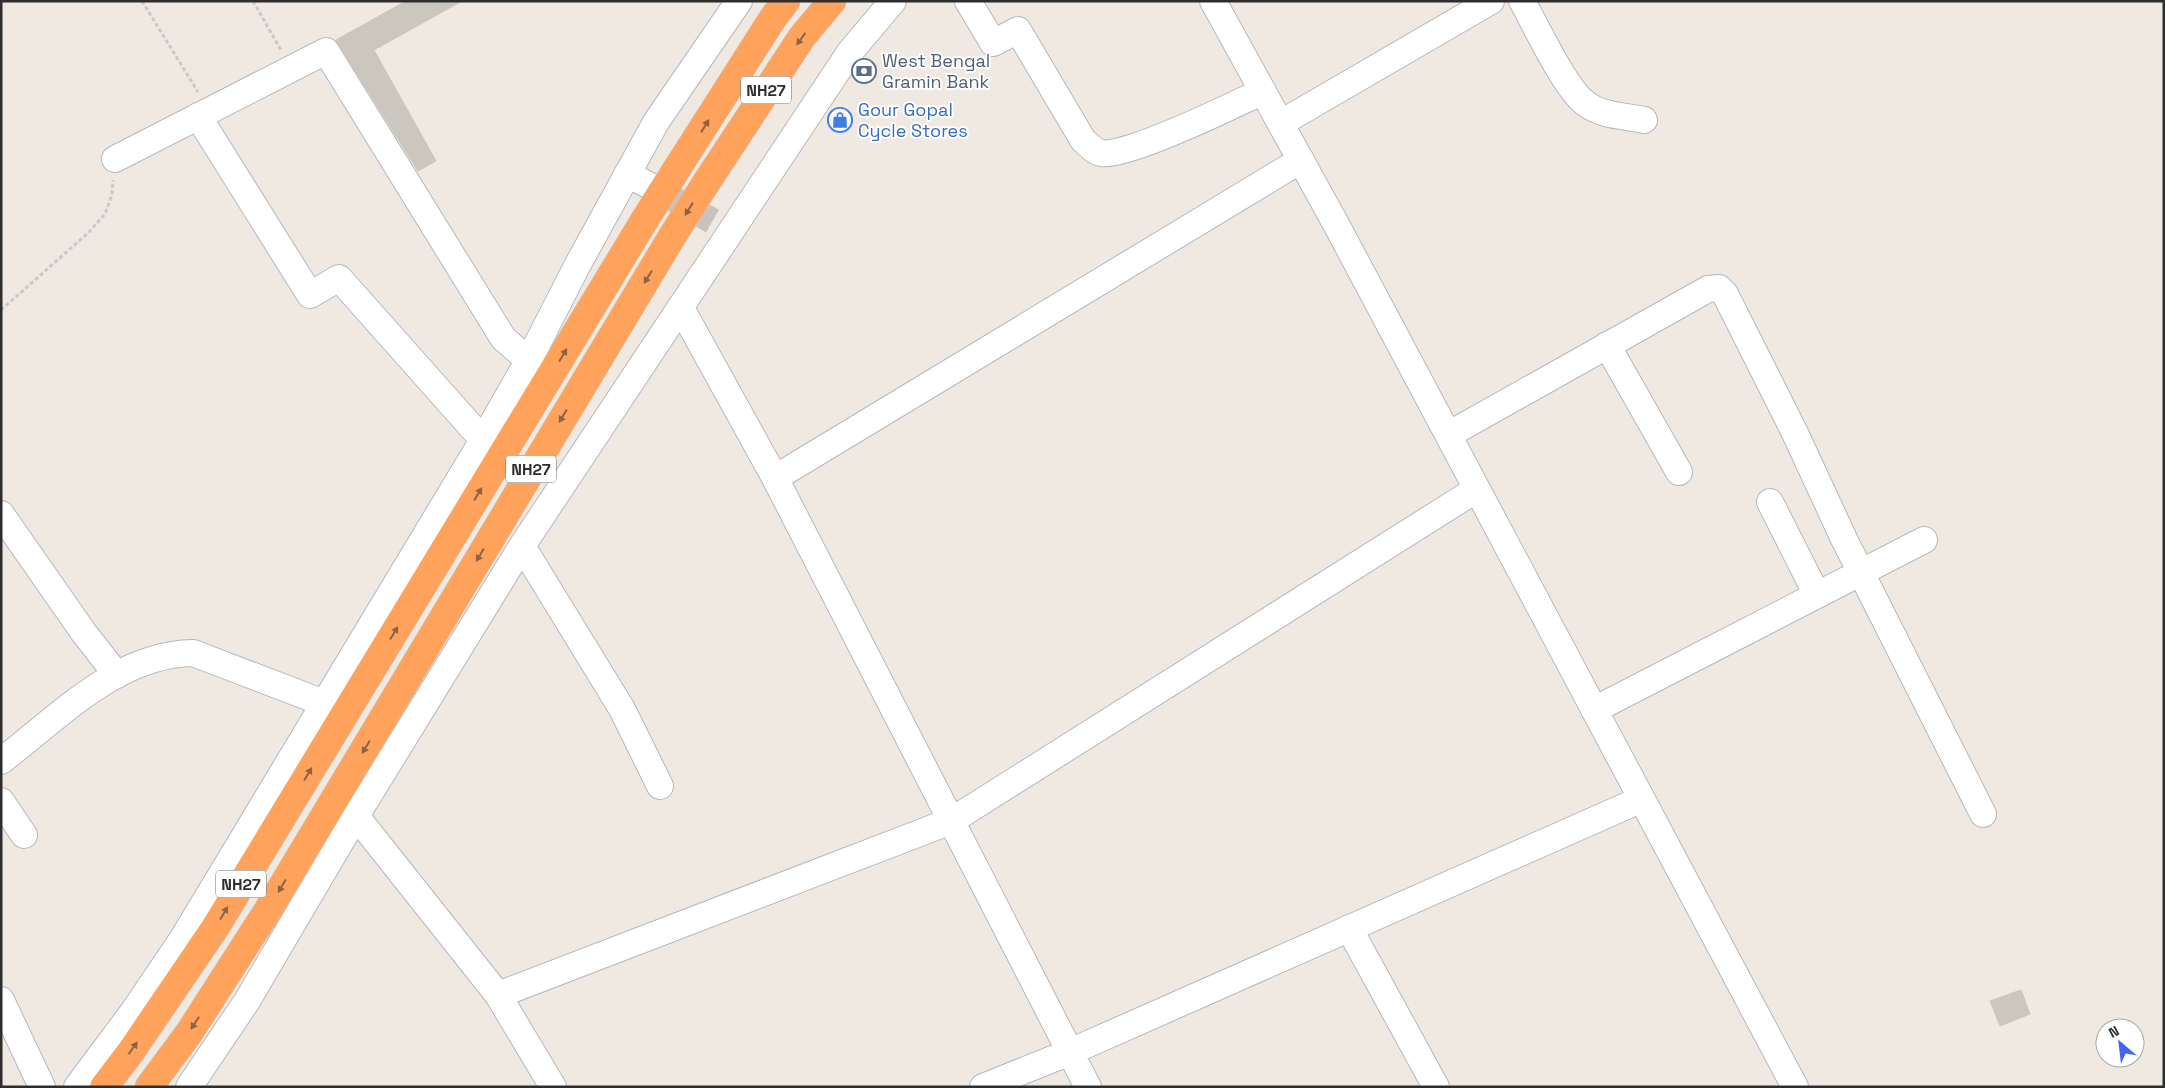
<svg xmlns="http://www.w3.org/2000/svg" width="2165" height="1088" font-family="'Space Grotesk',sans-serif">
<rect width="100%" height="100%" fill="#efe9e1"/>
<path fill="#cbc7bf" stroke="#cbc5ba" d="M406 1H462L374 50 436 161 418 171 336 40Z
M2021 990 2030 1014 2000 1026 1990 1001Z"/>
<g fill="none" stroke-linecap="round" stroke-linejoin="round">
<path stroke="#c8c4bd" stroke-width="26" stroke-dasharray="26 13" stroke-linecap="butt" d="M656 189 714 222"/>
<defs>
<path id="minor" d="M968 1 993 43 1018 30 1083 140C1089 145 1094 152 1102 153 1125 158 1236 104 1263 91
M1213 1 1337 226 1795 1087
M1522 1C1536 26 1565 88 1585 103 1601 116 1625 116 1644 120
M198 116 310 295 339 278 483 440
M1281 123 1491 1
M115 159 326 51 503 338 520 353 530 358
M627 174 656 189
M681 308 775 478 1088 1087
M1607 345 1679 472
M1448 435 1708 289 1719 288 1725 294 1794 431 1844 539 1983 814
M775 478 1301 160
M1770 502 1817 595
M1 514 84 633 117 675
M522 546 622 709 660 786
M1594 710 1924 540
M1 761C58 718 117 654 193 653L324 703
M1 801 24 835
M356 816 498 995 553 1087
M1349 928 1436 1087
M498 995 951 821 1477 489
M1 1000 42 1087
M77 1087 133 1012 183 938 483 440 530 358 577 266 656 122 739 1
M189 1087 247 1001 356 816 522 546 850 52 893 1
M983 1087 1070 1052 1642 799"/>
<path id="highway" d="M678 167 773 18 786 1
M706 183 802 37 832 1
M104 1087 130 1053 215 928 644 221
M149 1087 189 1033 268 910 673 235"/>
</defs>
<use href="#minor" stroke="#b4b7c1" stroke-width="28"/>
<use href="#highway" stroke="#c9c9c9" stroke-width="29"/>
<path stroke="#c9c9c9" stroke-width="3" stroke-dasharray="4 2.5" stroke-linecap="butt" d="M142 1 198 92
M253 1 281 50
M1 310 88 233 105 214 112 195 113 180"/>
<use href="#minor" stroke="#fff" stroke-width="26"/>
<use href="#highway" stroke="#ffa35c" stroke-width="28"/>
<defs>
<path id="highway-bridge" d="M644 221 678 167
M673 235 706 183"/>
</defs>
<use href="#highway-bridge" stroke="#c9c9c9" stroke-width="29" stroke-linecap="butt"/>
<use href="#highway-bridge" stroke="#ffa35c" stroke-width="28"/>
</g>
<defs><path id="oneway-solid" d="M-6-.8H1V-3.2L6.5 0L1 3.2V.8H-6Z" transform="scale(1.25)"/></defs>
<g fill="#8c6343">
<use href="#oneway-solid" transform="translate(801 39) rotate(126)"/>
<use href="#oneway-solid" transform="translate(705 126) rotate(-58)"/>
<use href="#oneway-solid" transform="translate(689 209) rotate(122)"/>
<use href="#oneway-solid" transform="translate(648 277) rotate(122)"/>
<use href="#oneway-solid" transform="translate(563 355) rotate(-59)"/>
<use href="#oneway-solid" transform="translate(563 416) rotate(121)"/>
<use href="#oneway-solid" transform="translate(478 494) rotate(-59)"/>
<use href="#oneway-solid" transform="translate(480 555) rotate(121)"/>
<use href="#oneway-solid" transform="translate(394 633) rotate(-59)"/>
<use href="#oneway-solid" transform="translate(366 747) rotate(121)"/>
<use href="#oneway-solid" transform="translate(308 774) rotate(-59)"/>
<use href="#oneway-solid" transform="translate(282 886) rotate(121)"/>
<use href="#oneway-solid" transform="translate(224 913) rotate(-59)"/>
<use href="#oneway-solid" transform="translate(195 1023) rotate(123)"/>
<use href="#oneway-solid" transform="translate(133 1048) rotate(-55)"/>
</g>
<defs>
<symbol id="bank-ring" viewBox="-11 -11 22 22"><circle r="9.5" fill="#fff" stroke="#5c6f8a" stroke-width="1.5"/><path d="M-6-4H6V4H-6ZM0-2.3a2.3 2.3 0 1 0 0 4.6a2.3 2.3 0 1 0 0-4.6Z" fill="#5c6f8a"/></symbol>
<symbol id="shop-ring" viewBox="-11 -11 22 22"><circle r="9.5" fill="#fff" stroke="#3f7fe0" stroke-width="1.5"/><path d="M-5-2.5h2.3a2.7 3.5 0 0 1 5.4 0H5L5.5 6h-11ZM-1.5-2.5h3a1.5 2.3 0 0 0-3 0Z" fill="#3f7fe0"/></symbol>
</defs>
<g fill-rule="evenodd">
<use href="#bank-ring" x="850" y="57" width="28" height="28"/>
<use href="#shop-ring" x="826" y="106" width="28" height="28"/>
</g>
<g text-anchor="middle" stroke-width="4" stroke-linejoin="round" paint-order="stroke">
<g fill="#fff" stroke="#6d6d6d" stroke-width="1">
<rect x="741" y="76.5" width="50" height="27" rx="4"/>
<rect x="506" y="455.5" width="50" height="27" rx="4"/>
<rect x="216" y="870.5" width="50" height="27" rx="4"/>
</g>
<g font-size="16" font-weight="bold" fill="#2e2e2e">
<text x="766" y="96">NH27</text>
<text x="531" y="475">NH27</text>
<text x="241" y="890">NH27</text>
</g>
<g font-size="18" fill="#4e5e75" stroke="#fff" text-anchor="start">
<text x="882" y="67">West Bengal<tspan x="882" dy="21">Gramin Bank</tspan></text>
</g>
<g font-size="18" fill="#366cbe" stroke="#fff" text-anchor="start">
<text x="858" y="116">Gour Gopal<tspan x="858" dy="21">Cycle Stores</tspan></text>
</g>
</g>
<rect width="2165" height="1088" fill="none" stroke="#2e2e2e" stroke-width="5"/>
<g transform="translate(2120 1043) rotate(332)"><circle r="24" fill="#ffffff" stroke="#ababab"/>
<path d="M0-4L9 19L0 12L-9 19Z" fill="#4264fb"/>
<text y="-8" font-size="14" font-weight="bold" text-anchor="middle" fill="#2e2e2e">N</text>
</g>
</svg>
